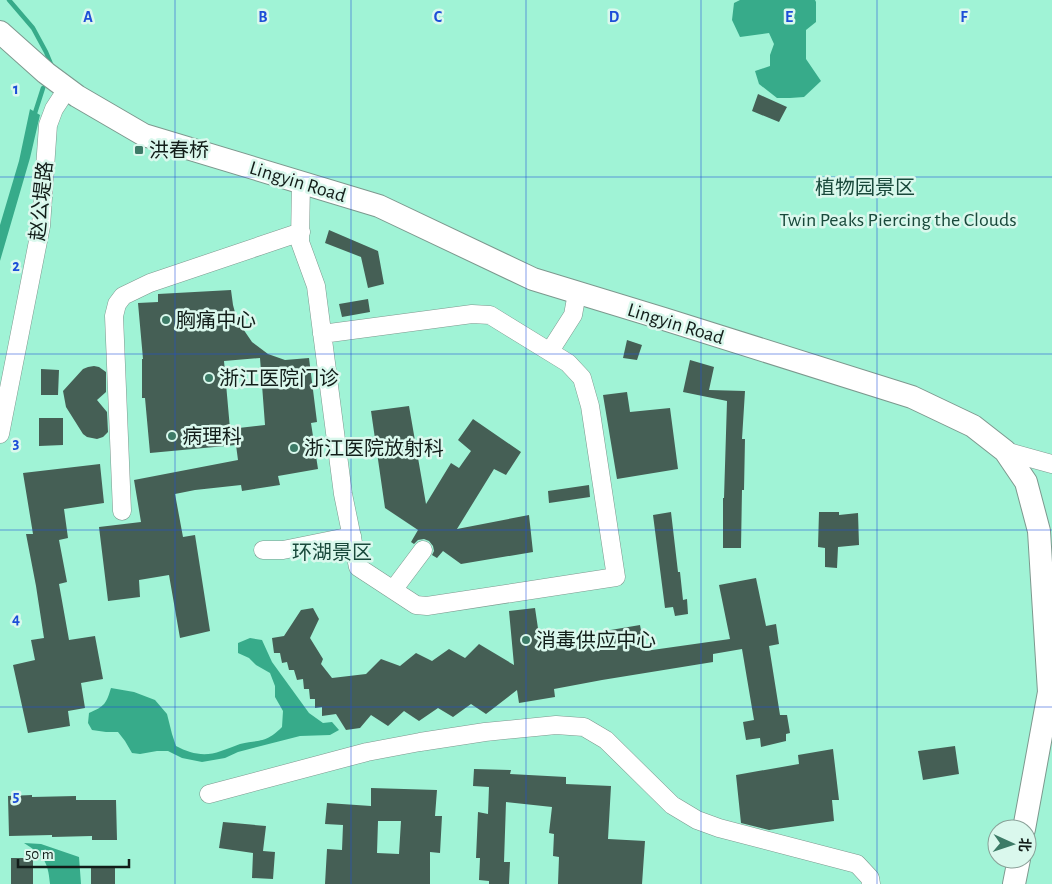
<svg xmlns="http://www.w3.org/2000/svg" width="1052" height="884" font-family="'Alegreya Sans','Noto Sans SC',sans-serif">
<rect width="100%" height="100%" fill="#daf8ed"/>
<path fill="#a0f3d6" fill-rule="evenodd" d="M0 0H1052V884H0ZM997 829H1027V859H997Z"/>
<path fill="#37ab8a" d="M740 0H815L816 2V22L806 30V59L821 81 804 97 790 98H777L759 84 755 71 770 66V55L774 44 769 33 740 37 732 20 734 3Z
M30 109 40 115 30 158 0 261V225L19 161Z
M250 638 262 640 272 662 309 713 323 723 332 722 339 730 330 735 300 736 238 752 225 758 202 762 182 758 168 751H157L140 754 132 753 125 741 118 732H106L92 730 88 723 89 713C105 706 106 704 111 688L134 692 155 700 167 714 172 734 176 746C191 754 205 757 221 751 228 749 234 746 240 744 260 739 265 744 282 727L283 711 275 697V686L270 673 256 665 249 658 238 653V643Z
M24 843 41 844 79 857 81 884H50C48 860 43 855 24 843Z"/>
<g fill="none" stroke-linecap="round" stroke-linejoin="round">
<path stroke="#37ab8a" stroke-width="4.5" d="M9 0 33 28 46 52 51 64
M34 116 43 88"/>
</g>
<path fill="#455f55" fill-rule="evenodd" d="M758 94 787 107 779 122 752 111Z
M329 230 378 251 384 284 368 288 361 257 325 243Z
M231 290 233 305 237 320 252 342 268 354 285 360 309 358 317 422 311 423 318 469 278 476 280 485 242 491 241 485 195 490 175 494 183 537 195 535 210 631 180 638 169 575 139 580 140 597 108 601 99 527 141 522 134 480 238 460 236 445 150 453 145 398H142V359H143L138 303 158 302V294ZM260 358 265 425 230 429 224 361Z
M368 299 370 312 342 317 339 304Z
M627 340 642 345 637 360 623 358Z
M690 360 714 367 709 390 745 391 742 439H745L744 490H742L741 548H723V498H724L727 401 683 392Z
M94 366 99 367 106 372V392L97 400 107 412 108 432 103 437 97 439 87 437 83 434 66 407 63 391 83 369 88 367Z
M41 369 59 370 58 395H41Z
M627 392 630 412 670 408 678 469 617 479 603 395Z
M409 406 426 504 451 463 459 468 471 451 458 440 473 419 521 452 506 475 494 469 457 529 529 515 533 552 461 564 443 551 437 558 432 555 434 551 433 546 429 541 424 539 418 540 414 544 411 542 418 530 385 508 371 411Z
M39 418H63V445L39 446Z
M100 464 104 503 64 509 68 538 59 540 67 582 59 584 69 640 95 636 103 679 81 683 85 708 68 711 70 726 28 733 13 665 35 660 31 640 44 638 36 586 26 534H33L23 473Z
M589 485 590 497 549 503 548 491Z
M671 512 678 572H680L683 600 687 599 688 614 675 616 673 607 665 608 653 515Z
M819 512H839V515L858 513 859 545 838 547 837 568 825 567V548L818 547Z
M756 578 766 626 776 624 779 644 769 646 780 715H787L790 733 786 734V741L761 747 760 738 746 740 743 722 754 720 742 649 713 654V662L602 680 554 689 555 697 519 703 517 690 486 714 471 704 453 717 438 708 419 721 404 711 388 726 371 715 360 728 346 730 336 714 322 716V707L315 708V699H310L309 689H304L303 679 297 680 294 670H289L287 662 282 663 280 653H274L272 638 284 636 301 610 313 608 319 619 310 638 323 659 321 664 332 678 366 674 381 659 400 666 416 653 432 661 449 649 465 658 479 644 514 665 509 611 535 608 540 642 640 625 645 651 730 639 719 585Z
M955 746 959 774 923 780 918 751Z
M833 749 839 800H832L834 821 769 830 741 823 736 775 799 764 798 755Z
M474 769 511 770 510 774 566 777V784L611 786 608 839 645 841 642 884H558L559 857 553 856 554 834 549 833 552 807 506 802 504 862H510L509 884H489V881L479 880 480 858H476L478 812 488 814 489 787 473 786Z
M371 788 437 790 435 816H442L440 853 430 852V884H325L327 849 342 850 343 825 325 824 327 803 371 806ZM378 821H401L399 854 377 853Z
M32 795V797L76 796V800H116L117 840H92V836L52 837V835L9 836 8 796Z
M223 822 266 826 263 851 275 852 273 879 252 878 253 853 219 848Z
M11 858H33V884H11Z
M91 868H115V884H91Z"/>
<g fill="none" stroke-linecap="round" stroke-linejoin="round">
<defs>
<path id="minor" d="M301 182 300 242 316 286 343 494 358 567 416 605 427 606 616 577 590 406 582 378 568 363 490 315 472 314 322 334
M550 351 573 315 577 293
M0 434 41 226 48 125 54 109 67 89
M1005 451 1052 464
M122 511 114 316 117 304 123 296 150 283 301 232
M263 550H283L352 536
M393 590 423 550
M209 794 367 752 420 742 485 732 556 725 584 727 606 740 672 805 697 820 719 828 857 864 870 878 871 884"/>
<path id="major" d="M0 32 46 73 77 96 144 135 379 206 533 279 664 319 912 397 973 426 1005 451 1026 482 1039 531 1049 692 1024 829
M1014 884 1019 859"/>
</defs>
<use href="#minor" stroke="#7d988e" stroke-width="19"/>
<use href="#major" stroke="#7d988e" stroke-width="24"/>
<use href="#minor" stroke="#fff" stroke-width="18"/>
<use href="#major" stroke="#fff" stroke-width="22"/>
</g>
<path fill="none" stroke="#1d4ed8" stroke-width="1" stroke-opacity="0.55" d="M175 0V884M351 0V884M526 0V884M701 0V884M877 0V884M0 177H1052M0 354H1052M0 530H1052M0 707H1052"/>
<g fill="#3d7b67" stroke="#daf8ed" stroke-width="2">
<rect x="134" y="145" width="10" height="10" rx="2.5"/>
<circle cx="166" cy="320" r="5"/>
<circle cx="209" cy="378" r="5"/>
<circle cx="172" cy="436" r="5"/>
<circle cx="294" cy="448" r="5"/>
<circle cx="526" cy="640" r="5"/>
</g>
<g text-anchor="middle" stroke-width="5" stroke-linejoin="round" paint-order="stroke">
<g font-size="20" fill="#121d19" stroke="#daf8ed" text-anchor="start">
<text x="149" y="157">洪春桥</text>
<text x="176" y="327">胸痛中心</text>
<text x="219" y="385">浙江医院门诊</text>
<text x="182" y="443">病理科</text>
<text x="304" y="455">浙江医院放射科</text>
<text x="536" y="647">消毒供应中心</text>
</g>
<g font-size="20" fill="#121d19" stroke="#daf8ed">
<text transform="translate(298 181) rotate(17)" y="7">Lingyin Road</text>
<text transform="translate(41 201) rotate(-84)" y="7">赵公堤路</text>
<text transform="translate(676 323) rotate(17)" y="7">Lingyin Road</text>
</g>
<g font-size="20" fill="#19493b" stroke="#daf8ed">
<text x="865" y="194">植物园景区</text>
<text x="898" y="226">Twin Peaks Piercing the Clouds</text>
<text x="332" y="559">环湖景区</text>
</g>
</g>
<g font-size="16" text-anchor="middle" font-weight="bold" fill="#1d4ed8" stroke="#daf8ed" stroke-width="5" stroke-linejoin="round" paint-order="stroke">
<text x="88" y="22">A</text>
<text x="263" y="22">B</text>
<text x="438" y="22">C</text>
<text x="614" y="22">D</text>
<text x="789" y="22">E</text>
<text x="964" y="22">F</text>
<text x="16" y="94">1</text>
<text x="16" y="271">2</text>
<text x="16" y="448">3</text>
<text x="16" y="624">4</text>
<text x="16" y="801">5</text>
</g>
<g transform="translate(1012 844) rotate(93)"><circle r="24" fill="#daf8ed" stroke="#8aa098"/>
<path d="M0-4L9 19L0 12L-9 19Z" fill="#3d7b67"/>
<text y="-8" font-size="14" font-weight="bold" text-anchor="middle" fill="#121d19">北</text>
</g>
<path d="M18 859v8h111v-8" fill="none" stroke="#121d19" stroke-width="2.5"/>
<text x="25" y="859" font-size="15" fill="#121d19" stroke="#daf8ed" stroke-width="4" paint-order="stroke">50 m</text>
</svg>
